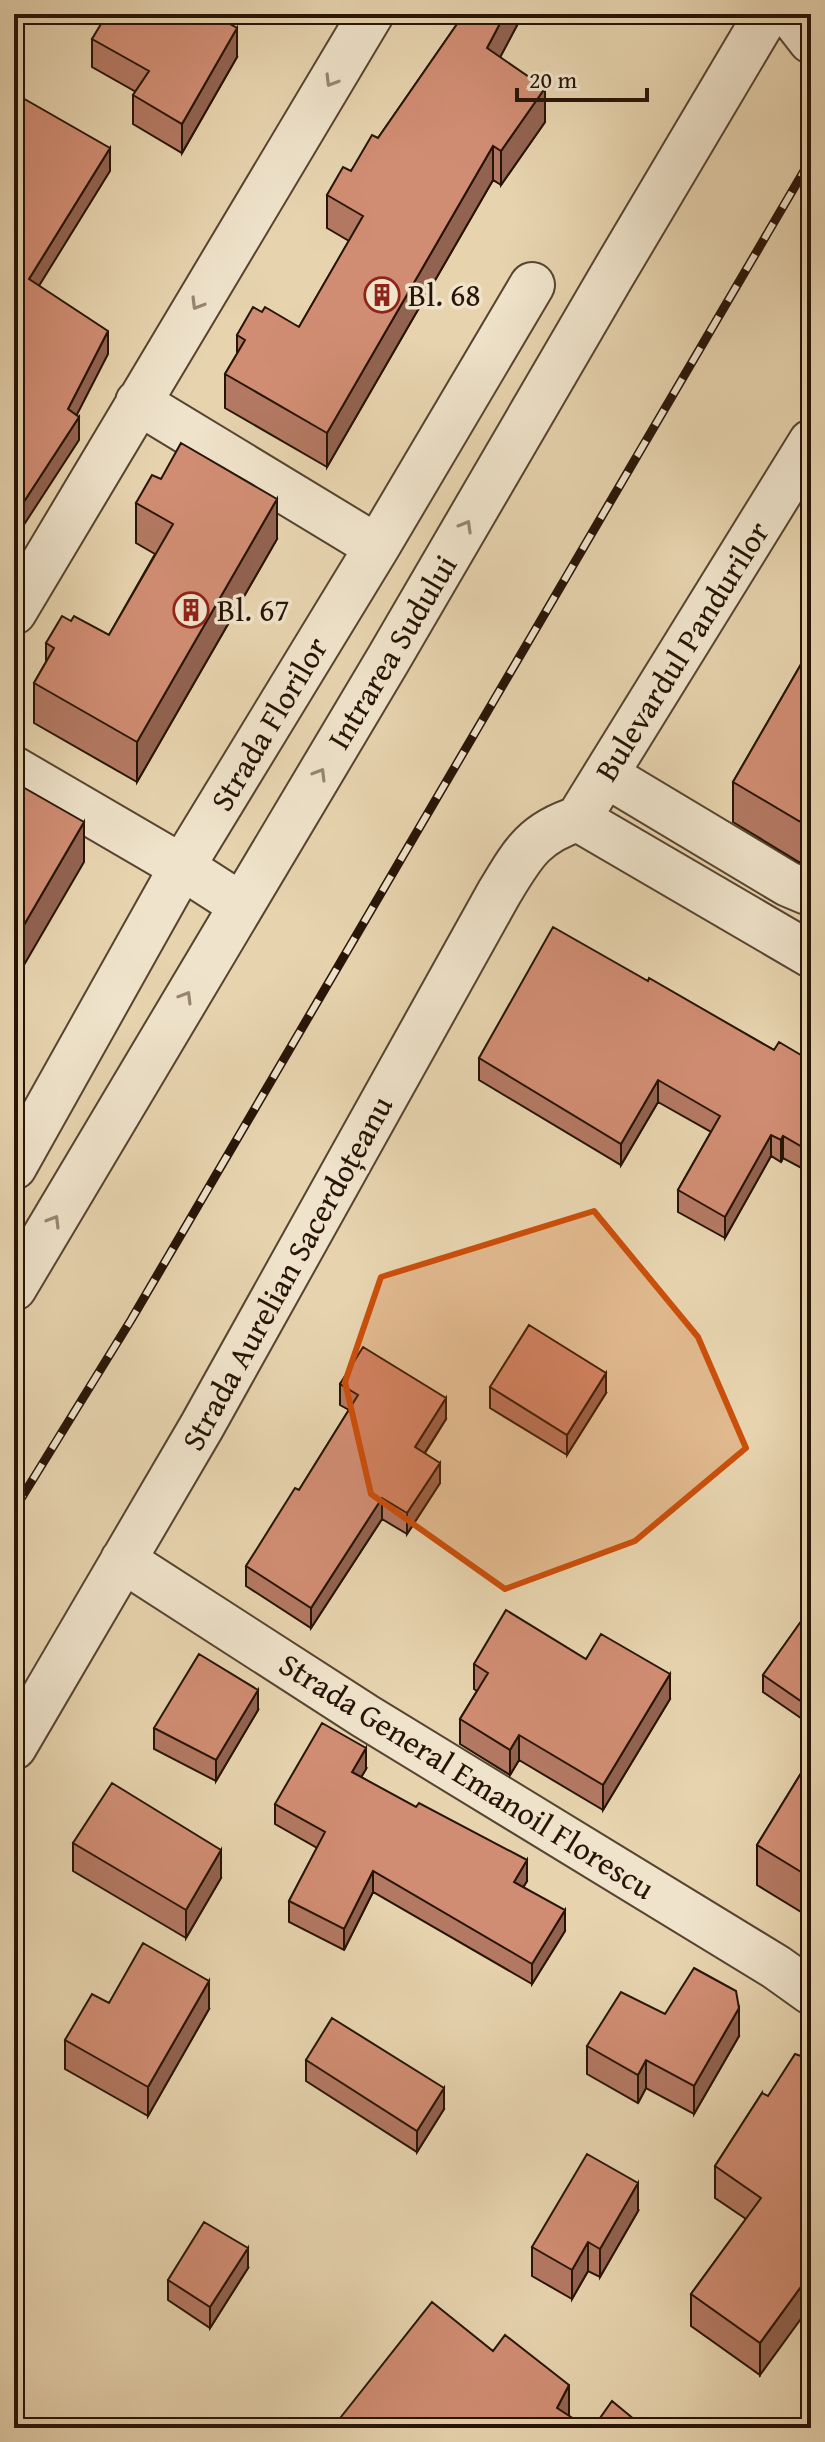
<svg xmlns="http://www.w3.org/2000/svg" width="825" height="2442" font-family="'Gentium Book Plus',serif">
<rect width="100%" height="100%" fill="#e7d4af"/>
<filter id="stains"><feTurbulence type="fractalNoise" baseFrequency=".0025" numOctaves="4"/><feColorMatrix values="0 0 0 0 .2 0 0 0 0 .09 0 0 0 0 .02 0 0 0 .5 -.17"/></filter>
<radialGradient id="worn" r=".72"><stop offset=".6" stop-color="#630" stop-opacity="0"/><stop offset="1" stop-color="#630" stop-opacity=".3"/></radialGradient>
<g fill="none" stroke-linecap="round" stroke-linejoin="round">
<defs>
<path id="minor" d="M790 14 811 41
M138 402 377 547
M14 612 371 14
M14 769 182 867 241 905
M606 775 788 884 807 892 811 891
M578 819 811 442
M578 819 811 955
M14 1167 182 867 377 547 532 285
M14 1288 389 658 611 277 767 14
M123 1560 365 1716 776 1967 811 1992
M14 1747 202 1426 499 893C522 855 533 833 578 819"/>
</defs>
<use href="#minor" stroke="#574430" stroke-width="48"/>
<use href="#minor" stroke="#efe3cb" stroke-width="44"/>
<defs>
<path id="rail" d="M14 1510 131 1320 811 159"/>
</defs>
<use href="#rail" stroke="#271406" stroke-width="9"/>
<use href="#rail" stroke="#efe3cb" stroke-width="6" stroke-dasharray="18" stroke-linecap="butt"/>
</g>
<path fill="#b47963" stroke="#271406" stroke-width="2" d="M464 14H523L500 57 545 122 501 185 493 180 327 467 225 408V374L237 354V335L262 312 299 327 349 241 327 228V195L351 171 378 138Z
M92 39 237 57 182 153 133 124V95L136 92 92 67Z
M136 503 277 539 137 782 34 723V683L46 662V643L71 621 109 635 155 554 136 543Z
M811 647V867L799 862 733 822V782Z
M648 981 774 1050 811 1061V1173L783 1158 781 1162 771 1156 725 1238 678 1212V1190L711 1132 658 1102 621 1165 479 1080V1058Z
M340 1384 446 1419 425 1453 440 1483 407 1534 382 1519 311 1628 246 1586V1566L299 1490 349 1410 340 1405Z
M490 1387 606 1393 567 1455 490 1408Z
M811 1599V1719L808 1723 763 1692V1675L806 1615V1608Z
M586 1659 670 1699 603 1810 519 1760 510 1775 460 1744V1719L477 1691 474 1689V1664Z
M258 1710 216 1781 154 1749V1728Z
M811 1757V1918L757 1885V1845Z
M366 1769 361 1777 527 1881 523 1887 565 1931 532 1984 373 1892 344 1950 289 1922V1901L317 1848 275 1824V1804Z
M73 1843 221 1878 186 1938 73 1871Z
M109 2003 209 2009 148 2116 65 2069V2040Z
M665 2014 739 2036 694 2114 646 2088 638 2103 587 2074V2046Z
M306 2060 444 2109 417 2152 306 2081Z
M762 2093 760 2375 691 2326V2294L746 2219 715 2198V2166Z
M638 2211 600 2277 588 2271 572 2299 532 2276V2247Z
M248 2268 210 2328 168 2300V2280Z"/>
<path fill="#926350" stroke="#271406" stroke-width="2" d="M14 14H26V16L14 37Z
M505 14H523L487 82V48Z
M237 28V57L182 153V124Z
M545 88V122L501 185V151Z
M493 146V180L327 467V433Z
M110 148V171L29 302V279Z
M108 331V354L68 432V409Z
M79 417V440L14 540V517Z
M277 499V539L137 782V742Z
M84 822V862L14 982V942Z
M658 1080V1102L621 1165V1144Z
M771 1135V1156L725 1238V1217Z
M783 1136V1158L781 1162V1140Z
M606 1373V1393L567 1455V1435Z
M446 1398V1419L415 1468V1447Z
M440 1463V1483L407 1534V1513Z
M382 1498V1519L311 1628V1608Z
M670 1674V1699L603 1810V1785Z
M258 1690V1710L216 1781V1760Z
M811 1701V1719L808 1723V1706Z
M519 1735V1760L510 1775V1750Z
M366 1748V1769L352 1793V1772Z
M221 1850V1878L186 1938V1910Z
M527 1860V1881L514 1903V1882Z
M373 1871V1892L344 1950V1929Z
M565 1910V1931L532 1984V1964Z
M209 1981V2009L148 2116V2087Z
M739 2008V2036L694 2114V2086Z
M646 2060V2088L638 2103V2075Z
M444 2088V2109L417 2152V2131Z
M638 2183V2211L600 2277V2249Z
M588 2242V2271L572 2299V2270Z
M248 2248V2268L210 2328V2307Z
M811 2273V2305L760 2375V2343Z
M569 2385V2419L557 2408Z"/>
<path fill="#d18d73" stroke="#271406" stroke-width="2" d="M107 14H212L237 28 182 124 133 95 149 71 92 39Z
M464 14H505L487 48 545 88 501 151 493 146 327 433 225 374 245 340 237 335 253 307 262 312 265 307 299 327 363 216 327 195 343 167 351 171 372 135 378 138Z
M14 93 110 148 29 279 108 331 68 409 79 417 14 517Z
M181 443 277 499 137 742 34 683 54 648 46 643 62 616 71 621 74 616 109 635 173 524 136 503 152 475 161 479Z
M811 647V826L799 821 733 782Z
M14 782 84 822 14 942Z
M553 927 648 981 649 978 774 1050 779 1042 811 1061V1152L783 1136 781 1140 771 1135 725 1217 678 1190 720 1116 658 1080 621 1144 479 1058Z
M529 1325 606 1373 567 1435 490 1387Z
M363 1347 446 1398 415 1447 440 1463 407 1513 382 1498 311 1608 246 1566 295 1488 299 1490 358 1395 340 1384Z
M811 1599V1701L808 1706 763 1675 809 1610 806 1608Z
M506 1610 586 1659 601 1634 670 1674 603 1785 519 1735 510 1750 460 1719 488 1673 474 1664Z
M199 1654 258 1690 216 1760 154 1728Z
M322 1723 366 1748 352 1772 416 1807 419 1803 527 1860 514 1882 565 1910 532 1964 373 1871 344 1929 289 1901 325 1832 275 1804Z
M811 1757V1878L757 1845Z
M112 1783 221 1850 186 1910 73 1843Z
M143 1943 209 1981 148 2087 65 2040 92 1994 109 2003Z
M694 1968 736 1991 739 2008 694 2086 646 2060 638 2075 587 2046 621 1992 665 2014Z
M332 2018 444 2088 417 2131 306 2060Z
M811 2039V2273L760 2343 691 2294 761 2198 715 2166 762 2093 768 2096 795 2054 801 2056Z
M587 2154 638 2183 600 2249 588 2242 572 2270 532 2247Z
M204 2222 248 2248 210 2307 168 2280Z
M432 2302 493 2351 505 2335 569 2385 557 2408 588 2428H345L337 2422Z
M612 2401 641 2425 639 2428H593Z"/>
<defs><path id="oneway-chevron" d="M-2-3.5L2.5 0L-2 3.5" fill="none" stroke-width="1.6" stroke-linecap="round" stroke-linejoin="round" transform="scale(2)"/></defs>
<g stroke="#958672">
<use href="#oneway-chevron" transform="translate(331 81) rotate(121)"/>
<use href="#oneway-chevron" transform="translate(197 304) rotate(121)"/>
<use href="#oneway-chevron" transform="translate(466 526) rotate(-60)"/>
<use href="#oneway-chevron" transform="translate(320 774) rotate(-59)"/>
<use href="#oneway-chevron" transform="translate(186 997) rotate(-59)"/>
<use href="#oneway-chevron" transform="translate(54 1221) rotate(-59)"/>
</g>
<path fill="#cb4f0b" fill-opacity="0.2" stroke="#cb4f0b" stroke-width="6" stroke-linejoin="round" d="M594 1211 698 1337 746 1448 635 1541 505 1589 371 1494 345 1382 381 1277Z"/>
<defs>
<symbol id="building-ring" viewBox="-11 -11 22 22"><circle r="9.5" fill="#efe3cb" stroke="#8f2418" stroke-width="1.5"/><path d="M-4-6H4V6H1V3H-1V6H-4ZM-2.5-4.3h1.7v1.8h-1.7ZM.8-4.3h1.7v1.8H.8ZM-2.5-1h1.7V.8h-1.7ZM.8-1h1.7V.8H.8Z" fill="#8f2418"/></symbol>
</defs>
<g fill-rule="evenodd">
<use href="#building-ring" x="362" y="275" width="40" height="40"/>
<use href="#building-ring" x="171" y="590" width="40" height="40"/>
</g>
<g text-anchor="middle" stroke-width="7" stroke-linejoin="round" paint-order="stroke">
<g font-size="32" fill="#271406" stroke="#efe3cb" text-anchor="start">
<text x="408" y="306">Bl. 68</text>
<text x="217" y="621">Bl. 67</text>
</g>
<g font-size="32" fill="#271406" stroke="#efe3cb">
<text transform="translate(682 651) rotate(-58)" y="11">Bulevardul Pandurilor</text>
<text transform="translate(392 652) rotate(-59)" y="11">Intrarea Sudului</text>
<text transform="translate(269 724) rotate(-59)" y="11">Strada Florilor</text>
<text transform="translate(287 1273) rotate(-61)" y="11">Strada Aurelian Sacerdoțeanu</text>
<text transform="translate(467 1776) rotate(32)" y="11">Strada General Emanoil Florescu</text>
</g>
</g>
<rect width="825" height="2442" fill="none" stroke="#e7d4af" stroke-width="48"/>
<rect x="16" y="16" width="793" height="2410" fill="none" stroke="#271406" stroke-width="4"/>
<rect x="24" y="24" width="777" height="2394" fill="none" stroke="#271406" stroke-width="2"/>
<path d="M517 88v12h130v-12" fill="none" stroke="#271406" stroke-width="4"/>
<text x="529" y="88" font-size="24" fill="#271406" stroke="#efe3cb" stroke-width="6" paint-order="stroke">20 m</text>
<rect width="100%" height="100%" filter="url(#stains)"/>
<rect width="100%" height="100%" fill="url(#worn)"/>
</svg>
